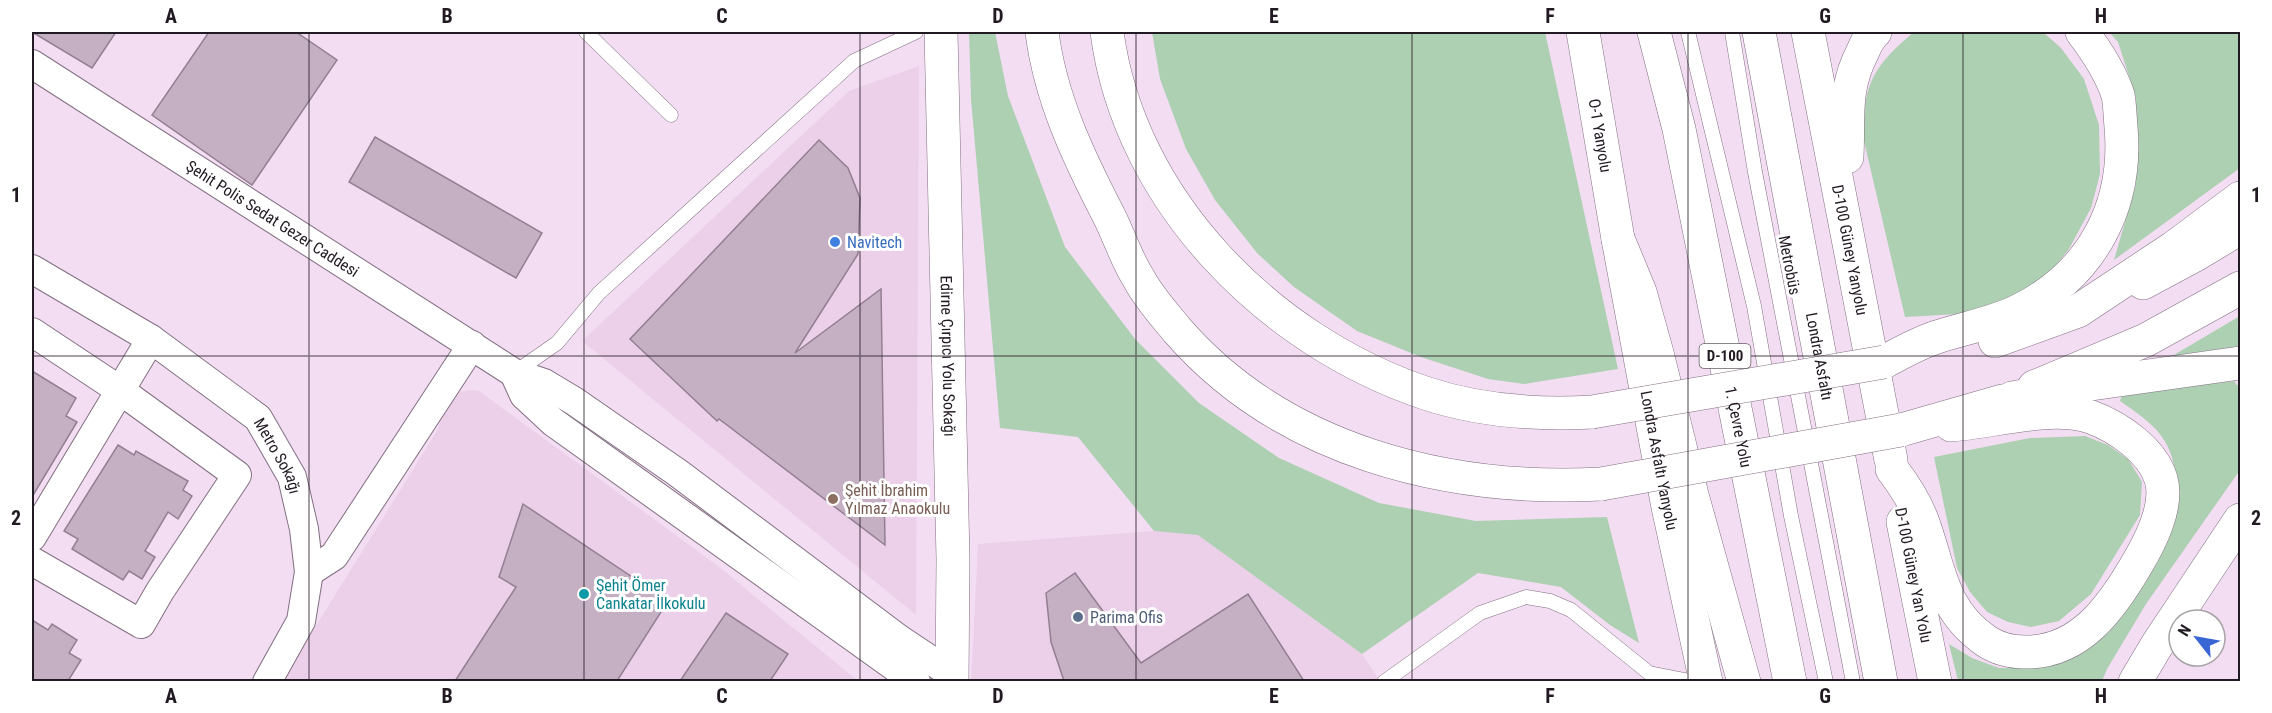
<svg xmlns="http://www.w3.org/2000/svg" width="2272" height="713" font-family="'Roboto Condensed',sans-serif">
<rect width="100%" height="100%" fill="#f3ddf2"/>
<path fill="#ecd0ea" d="M919 66 916 615 582 341 849 91Z
M468 390 479 391 718 566 858 681 281 682 437 431 447 403 457 393Z
M1154 531 1198 535 1362 654 1380 681 971 682 978 544Z"/>
<path fill="#add0b2" d="M969 32H995L1008 96 1065 247 1135 339 1199 403 1279 458 1379 503 1476 521 1607 517 1639 643 1610 625 1561 587 1478 573 1362 654 1198 535 1154 531 1078 437 1000 428 971 99Z
M1152 32H1545L1618 369 1524 384 1488 379 1421 357 1357 331 1294 287 1257 253 1215 200 1186 149 1160 79Z
M1914 32H2043L2061 48 2084 79 2099 125 2100 174 2091 208 2069 249 2044 280 2014 297 1977 313 1905 317 1864 141C1862 86 1872 67 1914 32Z
M2109 32H2240V168L2114 260 2136 184V98L2118 42Z
M2240 316V346L2172 356Z
M2235 381 2236 385 2240 384V470L2146 604 2107 669 2102 681H1958L1949 644 1972 658 1999 668H2033L2066 659 2179 502C2174 444 2167 433 2120 401L2123 392Z
M2085 436 2108 445 2128 459 2142 482 2140 515 2091 594 2059 621 2031 627 2008 622 1987 612 1970 592 1957 568 1934 457 2030 438Z"/>
<path fill="#c5afc3" stroke="#937f92" stroke-width="1.5" d="M32 32H116L92 68Z
M209 32H296L337 60 252 185 152 115Z
M375 137 542 233 516 278 349 182Z
M819 140 848 168 860 198 858 254 795 353 881 289 885 545 719 419 717 421 630 339Z
M32 371 76 398 66 416 77 422 32 497Z
M118 445 134 455 136 451 188 481 183 490 192 496 178 519 168 512 145 551 155 557 142 579 129 571 123 580 72 549 78 539 64 531Z
M523 504 668 601 617 681H455L516 587 499 577Z
M1075 573 1141 663 1248 594 1304 681H1064L1051 642 1046 593Z
M726 613 788 654 770 681H680Z
M32 620 48 630 52 624 77 640 69 653 81 660 68 681H32Z"/>
<g fill="none" stroke-linecap="round" stroke-linejoin="round">
<defs>
<path id="service" d="M586 32 671 115
M1688 32 1754 306 1791 516 1826 682
M1732 32 1755 172 1853 682
M514 373 557 343 599 293 854 61 916 32
M1384 682 1480 613 1526 597 1550 601 1571 610 1649 673 1695 682"/>
<g id="minor">
<path id="s1" d="M32 64 514 373 544 383 574 401 678 473 899 639 953 675"/>
<path id="s2" d="M32 269 151 339 258 418 292 477 304 529 309 572 301 621 267 682"/>
<path d="M32 332 121 391 237 475 160 591 141 624 32 561"/>
<path d="M514 373 524 395 553 422 916 682"/>
<path d="M32 537 151 339"/>
<path d="M309 572 334 556 472 345"/>
</g>
<g id="secondary">
<path id="s3" d="M941 32 953 559 952 682"/>
<path d="M2143 283 2197 254 2240 228"/>
<path d="M2034 387 2146 340 2240 288"/>
</g>
<g id="primary">
<path d="M1042 32C1050 97 1078 156 1108 214 1119 235 1126 259 1139 279 1149 298 1164 314 1177 330 1282 451 1446 492 1601 484"/>
<path d="M1107 32C1129 200 1268 340 1425 393 1479 411 1536 415 1592 412"/>
<path id="s4" d="M1583 32 1618 239 1668 507 1706 682"/>
<path id="s5" d="M1808 32 1891 460"/>
<path d="M1847 157C1849 117 1843 89 1863 51 1866 44 1869 37 1875 32"/>
<path d="M1995 341 2078 311 2173 248 2240 198"/>
<path d="M1884 362C1901 353 1918 343 1937 337 1964 328 1995 323 2020 310 2092 274 2128 206 2121 127 2120 117 2120 105 2118 95 2111 74 2095 49 2082 32"/>
<path d="M2012 398 2091 384 2240 363"/>
<path d="M1892 469C1904 485 1915 501 1922 520 1940 568 1940 609 1986 641 1998 649 2011 652 2025 652 2080 653 2112 607 2137 564 2150 542 2169 506 2161 479 2152 450 2118 427 2091 417 2051 404 1993 422 1951 425"/>
<path d="M1903 522 1935 682"/>
<path d="M2135 682 2157 645 2240 520"/>
</g>
<g id="trunk">
<path id="s6" d="M1654 32 1679 129 1790 682"/>
<path id="s7" d="M1759 32 1881 682"/>
<path d="M1618 239 1640 292 1657 353 1692 495 1744 682"/>
<path d="M1901 430 2002 401"/>
</g>
</defs>
<use href="#service" stroke="#826f81" stroke-width="15"/>
<use href="#minor" stroke="#826f81" stroke-width="30"/>
<use href="#secondary" stroke="#826f81" stroke-width="34"/>
<use href="#primary" stroke="#826f81" stroke-width="34"/>
<use href="#trunk" stroke="#826f81" stroke-width="34"/>
<use href="#service" stroke="#fff" stroke-width="14"/>
<use href="#minor" stroke="#fff" stroke-width="28"/>
<use href="#secondary" stroke="#fff" stroke-width="33"/>
<use href="#primary" stroke="#fff" stroke-width="33"/>
<use href="#trunk" stroke="#fff" stroke-width="33"/>
<defs>
<path id="primary-bridge" d="M1592 412 1884 362
M1601 484 1901 430"/>
</defs>
<use href="#primary-bridge" stroke="#826f81" stroke-width="34" stroke-linecap="butt"/>
<use href="#primary-bridge" stroke="#fff" stroke-width="33"/>
</g>
<path fill="none" stroke="#221a22" stroke-width="1.5" stroke-opacity="0.55" d="M309 32V682M584 32V682M860 32V682M1136 32V682M1412 32V682M1688 32V682M1963 32V682M32 356H2240"/>
<circle fill="#3f7fe0" stroke="#fff" stroke-width="2" cx="835" cy="242" r="6"/>
<circle fill="#8d6e63" stroke="#fff" stroke-width="2" cx="833" cy="499" r="6"/>
<circle fill="#0f9aa8" stroke="#fff" stroke-width="2" cx="584" cy="594" r="6"/>
<circle fill="#5c6f8a" stroke="#fff" stroke-width="2" cx="1078" cy="617" r="6"/>
<g text-anchor="middle" stroke-width="6" stroke-linejoin="round" paint-order="stroke">
<rect fill="#fff" stroke="#645f64" stroke-width="1.5" x="1699.5" y="344" width="51" height="24" rx="4.5"/>
<g font-size="15" font-weight="bold" fill="#221a22">
<text x="1725" y="361">D-100</text>
</g>
<g font-size="16" fill="#221a22" stroke="#fff">
<text dy="6" stroke="none"><textPath href="#s4" startOffset="105">O-1 Yanyolu</textPath></text>
<text dy="6" stroke="none"><textPath href="#s1" startOffset="286">Şehit Polis Sedat Gezer Caddesi</textPath></text>
<text dy="6" stroke="none"><textPath href="#s5" startOffset="222">D-100 Güney Yanyolu</textPath></text>
<text transform="translate(1790 265) rotate(79)" y="6">Metrobüs</text>
<text dy="6" stroke="none"><textPath href="#s3" startOffset="324">Edirne Çırpıcı Yolu Sokağı</textPath></text>
<text dy="6" stroke="none"><textPath href="#s7" startOffset="330">Londra Asfaltı</textPath></text>
<text dy="6" stroke="none"><textPath href="#s6" startOffset="404">1. Çevre Yolu</textPath></text>
<text dy="6" stroke="none"><textPath href="#s2" startOffset="314">Metro Sokağı</textPath></text>
<text dy="6" stroke="none"><textPath href="#s4" startOffset="435">Londra Asfaltı Yanyolu</textPath></text>
<text transform="translate(1914 575) rotate(79)" y="6">D-100 Güney Yan Yolu</text>
</g>
<g font-size="16" fill="#366cbe" stroke="#fff" text-anchor="start">
<text x="847" y="248">Navitech</text>
</g>
<g font-size="16" fill="#785e54" stroke="#fff" text-anchor="start">
<text x="845" y="496">Şehit İbrahim<tspan x="845" dy="18">Yılmaz Anaokulu</tspan></text>
</g>
<g font-size="16" fill="#0d838f" stroke="#fff" text-anchor="start">
<text x="596" y="591">Şehit Ömer<tspan x="596" dy="18">Cankatar İlkokulu</tspan></text>
</g>
<g font-size="16" fill="#4e5e75" stroke="#fff" text-anchor="start">
<text x="1090" y="623">Parima Ofis</text>
</g>
</g>
<rect width="2272" height="713" fill="none" stroke="#ffffff" stroke-width="66"/>
<g transform="translate(2197 638) rotate(301)"><circle r="28" fill="#ffffff" stroke="#a7a3a7" stroke-width="1.5"/>
<path d="M0-4.5L10 22L0 15L-10 22Z" fill="#3a65d5"/>
<text y="-9" font-size="16" font-weight="bold" text-anchor="middle" fill="#221a22">N</text>
</g>
<rect x="33" y="33" width="2206" height="647" fill="none" stroke="#221a22" stroke-width="2"/>
<g font-size="20" text-anchor="middle" font-weight="bold" fill="#221a22">
<text x="171" y="23">A</text>
<text x="447" y="23">B</text>
<text x="722" y="23">C</text>
<text x="998" y="23">D</text>
<text x="1274" y="23">E</text>
<text x="1550" y="23">F</text>
<text x="1825" y="23">G</text>
<text x="2101" y="23">H</text>
<text x="16" y="202">1</text>
<text x="2256" y="202">1</text>
<text x="16" y="525">2</text>
<text x="2256" y="525">2</text>
<text x="171" y="703">A</text>
<text x="447" y="703">B</text>
<text x="722" y="703">C</text>
<text x="998" y="703">D</text>
<text x="1274" y="703">E</text>
<text x="1550" y="703">F</text>
<text x="1825" y="703">G</text>
<text x="2101" y="703">H</text>
</g>
</svg>
